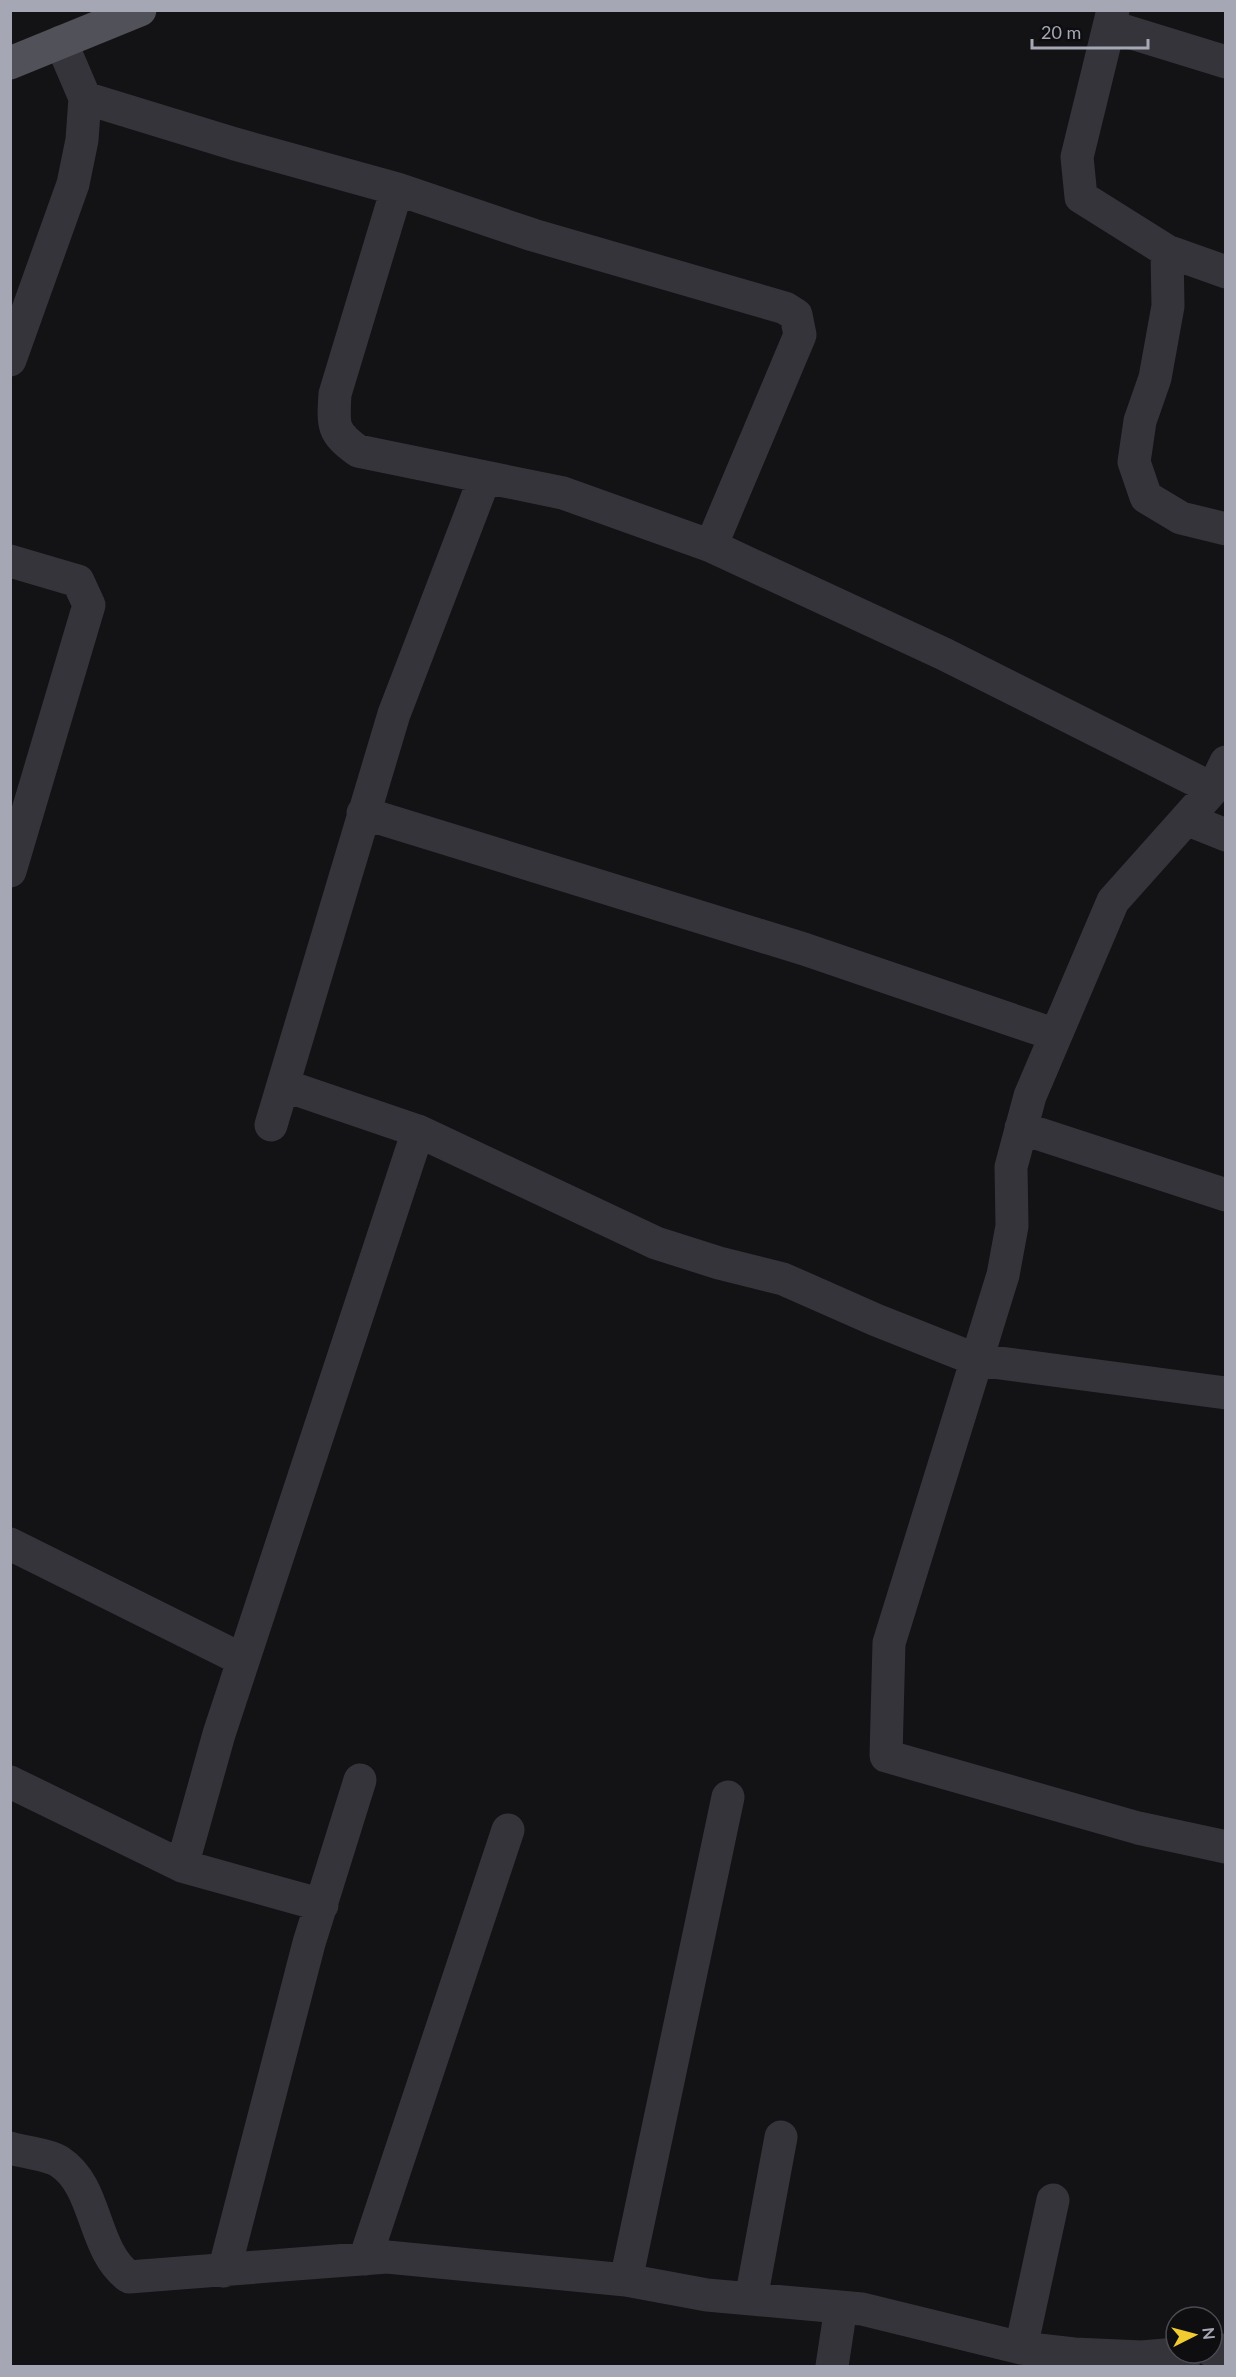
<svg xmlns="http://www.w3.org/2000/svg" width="1236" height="2377" font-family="Lato,sans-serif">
<rect width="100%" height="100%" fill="#131315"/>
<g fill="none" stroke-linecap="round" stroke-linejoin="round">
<path stroke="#34343a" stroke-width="33" d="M1113 10 1077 157 1081 197 1167 251 1226 272
M1109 26 1226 62
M85 98 235 144 397 189 533 235 785 308 796 315 800 335 711 546
M397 189 335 394C333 426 332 432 358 451L563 493 711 546 944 654 1213 789
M1167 251 1168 306 1155 378 1140 421 1134 462 1146 497 1181 518 1226 529
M10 360 73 184 82 140 85 98 61 42
M10 561 78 581 89 605 10 871
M1226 762 1213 789 1113 901 1030 1096 1011 1167 1012 1226 1003 1275 889 1643 886 1756 1138 1828 1226 1847
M363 813 804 949 1056 1035
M1186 819 1226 835
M283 1085 418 1131 656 1243 719 1263 783 1279 876 1320 977 1360 1226 1393
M271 1125 394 714 485 477
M1021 1128 1226 1195
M10 1544 243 1660
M10 1782 182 1866 322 1905
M182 1866 219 1734 418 1131
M10 2148C23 2152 50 2155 60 2162 98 2187 92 2250 129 2277L387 2257 626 2280 707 2295 862 2309 1021 2348 1074 2354 1142 2357 1188 2353
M365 2259 508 1830
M224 2271 309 1943 360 1780
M626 2280 728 1797
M751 2299 781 2137
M1021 2348 1053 2200
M1212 2351 1226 2350
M832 2366 841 2307"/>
<path stroke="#505159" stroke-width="33" d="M10 63 140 10"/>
</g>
<rect width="1236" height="2377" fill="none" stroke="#a5a7b5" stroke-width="24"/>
<g transform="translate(1194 2335) rotate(84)"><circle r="28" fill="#0e0e10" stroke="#4a4b52" stroke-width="1.5"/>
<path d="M0-4.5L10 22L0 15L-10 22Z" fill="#f1cb2f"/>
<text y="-9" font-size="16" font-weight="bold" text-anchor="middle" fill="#a5a7b5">N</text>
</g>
<path d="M1032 39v9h116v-9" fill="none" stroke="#a5a7b5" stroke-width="3"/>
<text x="1041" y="39" font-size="18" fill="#a5a7b5" stroke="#0e0e10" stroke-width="4.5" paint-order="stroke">20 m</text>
</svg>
